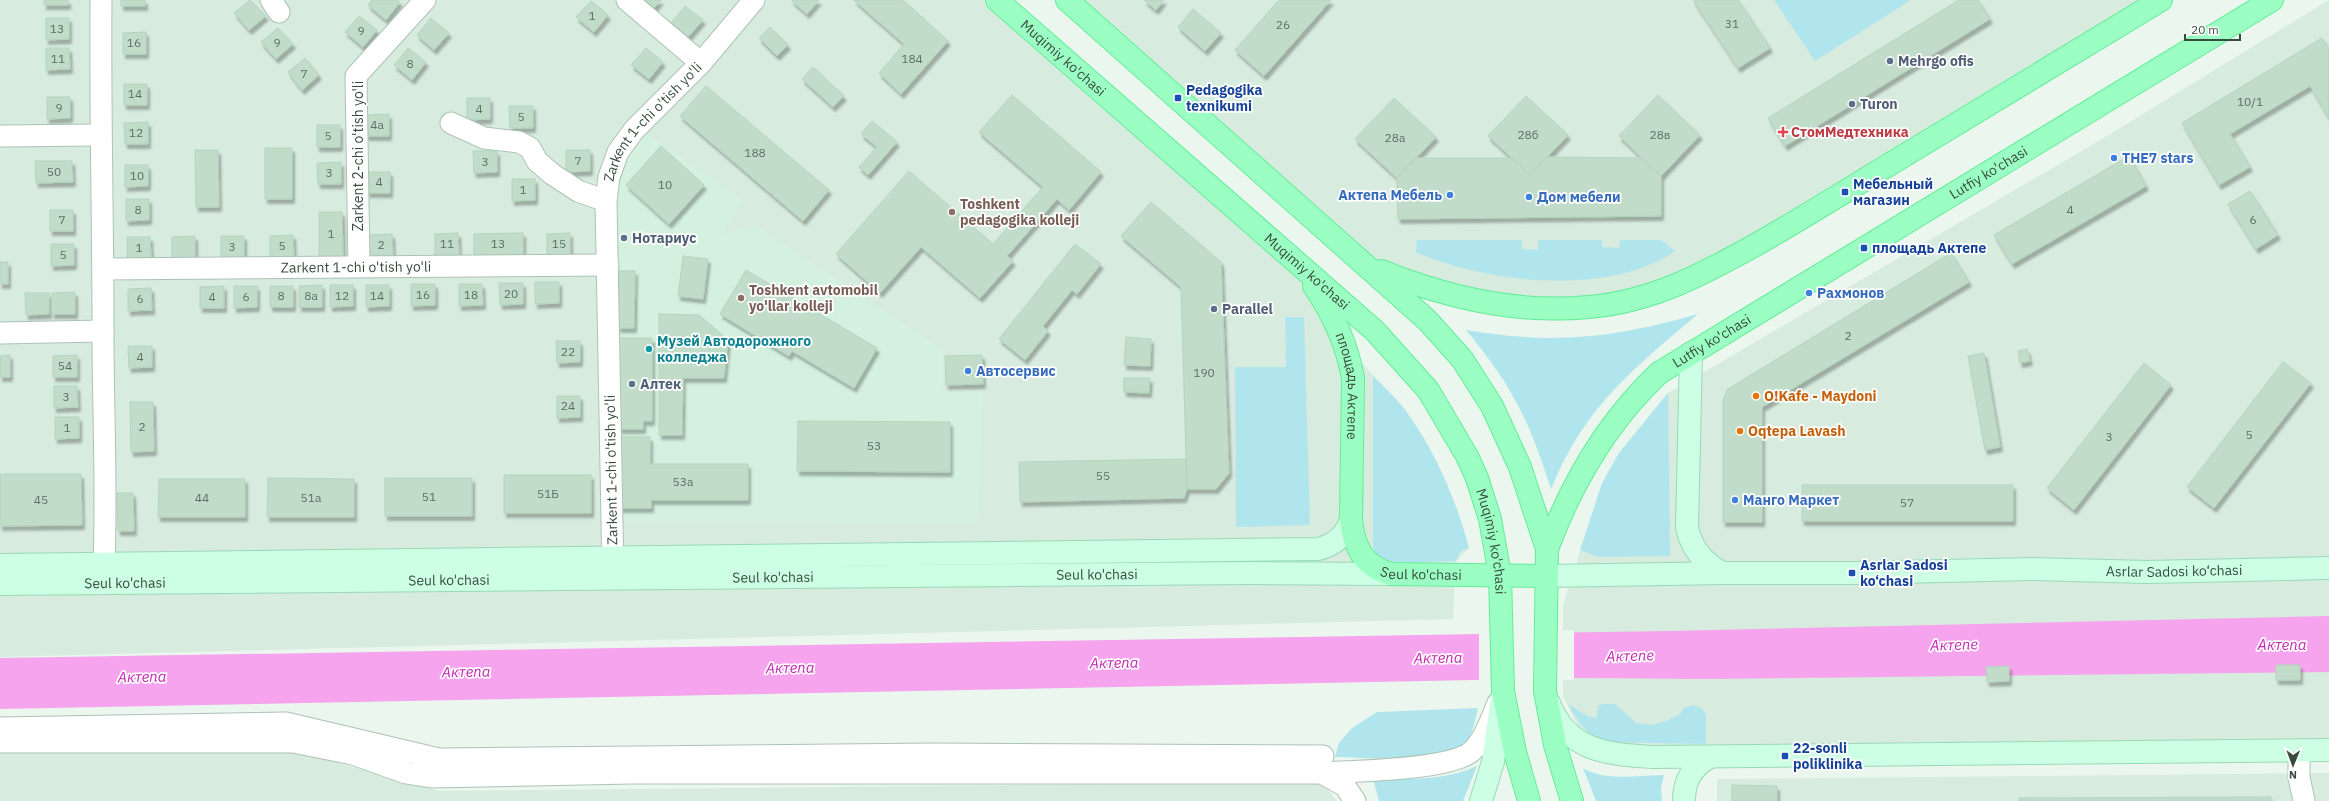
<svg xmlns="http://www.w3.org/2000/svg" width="2329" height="801" font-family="'IBM Plex Sans',sans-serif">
<defs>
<filter id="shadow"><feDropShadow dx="2.5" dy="4.5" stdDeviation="1" flood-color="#0004"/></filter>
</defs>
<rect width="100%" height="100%" fill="#ebf6ef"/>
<path fill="#d8ebdf" d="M0 0H997L1298 263 1344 343 1402 407 1417 429 1454 502 1469 548 1456 561 1453 619 0 657Z
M1067 0H2161L1674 287 1544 307 1369 266Z
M2329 0V743L1619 746 1586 736 1577 724 1563 696V605L1602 483 1619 453 1668 393 2102 139Z
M0 749H289L439 791 1321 782 1337 801H0Z
M2329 773V801H1717V779Z"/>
<path fill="#d4f0df" d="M644 132 742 199 722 235 755 225 943 350V390L983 391 978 523 616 521 617 167Z"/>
<path fill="#b1e5ed" d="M1774 0H1911L1815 61Z
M1417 240H1522V249L1538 250V240H1602V247L1619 248 1620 240H1661L1675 251C1610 297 1485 283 1416 252Z
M1698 314C1633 369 1584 407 1551 489 1541 459 1531 428 1515 400 1502 375 1484 352 1466 330 1554 345 1613 338 1698 314Z
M1285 317H1304L1310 525 1236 527 1235 367H1286Z
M1373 376C1383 386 1394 396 1403 407 1434 448 1456 499 1469 548L1460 552 1456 561C1439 561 1399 565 1385 560 1378 558 1375 553 1373 547Z
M1668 393 1670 556 1598 557 1580 550 1602 483 1619 453Z
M1568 704 1589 717 1597 718 1598 706 1603 704H1615L1636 723 1651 725 1666 721 1679 715 1684 708 1693 705 1701 708 1706 714V744L1603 742C1585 733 1577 721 1568 704Z
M1478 708C1475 720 1472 742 1460 750 1437 765 1365 757 1335 757L1339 743 1352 728 1377 712Z
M1477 766 1463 801H1379L1373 779C1408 779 1445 781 1477 766Z
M1583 768C1606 782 1638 775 1664 775L1661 788 1662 801H1596Z"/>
<path fill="#f6a4ee" d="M2329 616V672L1705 679 1581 678 0 709V658L1668 631Z"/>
<path fill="#ebf6ef" d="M1574 630V680L1479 682V632Z"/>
<path fill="#c2dcca" stroke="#b2d5bc" filter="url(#shadow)" d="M44 0H68V5H44Z
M121 0H145V6H121Z
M250 0 266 16 249 30 234 13Z
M372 0H397L400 2 386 20 368 5Z
M645 0H661L654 8Z
M791 0H819L807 14Z
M854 0H903L948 41 901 94 879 73 904 44Z
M1144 0H1164L1156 10Z
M1279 0H1331L1264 76 1235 50Z
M1693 0H1738L1770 48 1738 68Z
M1959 0H1978L1990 19 1785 146 1768 118Z
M591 1 608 15 594 32 576 17Z
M685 6 703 20 688 37 671 23Z
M1193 9 1221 33 1205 51 1178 27Z
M359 16 377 30 363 47 345 32Z
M46 18H69V39L46 40Z
M431 18 449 33 434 50 417 35Z
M770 27 788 45 777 56 759 38Z
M278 28 293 44 276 59 261 42Z
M146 32V54H123V33Z
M2322 38 2329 49V118L2310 86 2230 134 2250 167 2219 185 2182 123Z
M46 48H69L70 69 46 70Z
M408 48 426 62 412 80 394 65Z
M646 48 663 62 649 79 631 65Z
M305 58 319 75 302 90 288 72Z
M813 67 844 96 833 107 802 79Z
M124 84H147V105H124Z
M706 86 829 190 803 221 680 116Z
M1012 95 1101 172 1069 210 1057 199 1007 256 1013 261 980 298 921 247 880 293 836 254 909 171 993 244 1043 187 979 132Z
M1658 95 1700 135 1661 176 1619 136Z
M1526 96 1568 135 1530 175 1488 136Z
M47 97H70V118L47 119Z
M467 98H490V119L467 120Z
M1394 98 1436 137 1397 178 1355 139Z
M509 106H533V128H510Z
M389 114V136H366V115Z
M872 121 897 142 868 175 859 167 877 147 861 134Z
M148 122V144H125L124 123Z
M317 125H340V147H317Z
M661 146 704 185 669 224 626 185Z
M265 148H292V199H265Z
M195 150H218L219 207H196Z
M566 150H590V171L566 172Z
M473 151H497V172L474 173Z
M2129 156 2146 186 2012 264 1994 235Z
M1547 157 1643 158 1661 176V216L1398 219 1397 178 1416 158H1512L1530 175Z
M35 161H72L73 182 36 183Z
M341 162V184H318L317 163Z
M125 165H148V186L125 187Z
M367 172H390V193H367Z
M512 179H535V200L512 201Z
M2250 191 2278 235 2256 249 2228 204Z
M126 199H149V220L126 221Z
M1151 202 1221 262 1229 473 1216 489H1187L1181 287 1121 236Z
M50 210H73V231H50Z
M319 212H342L343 256 319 257Z
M458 233 459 255H435V234Z
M523 233V255H474V234Z
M570 233V255H547V234Z
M392 234 393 256H369V235Z
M293 235 294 257H270V236Z
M195 236V258H172V237Z
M221 236H244V257L221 258Z
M127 237H150L151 258 127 259Z
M51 244H74V265L51 266Z
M1075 244 1101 264 1077 294 1072 290 1043 326 1048 331 1025 360 999 339Z
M1951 253 1969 282 1762 407V522H1723V400L1728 389Z
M683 256 708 259 703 299 678 296Z
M0 262H8V284H0Z
M746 270 877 348 854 388 792 351 789 356 720 314Z
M619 271H635L634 328H618Z
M535 282H559V303L535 304Z
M499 283H523V304L500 305Z
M411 284H435V305L411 306Z
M459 284H482L483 305 459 306Z
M322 285V307H299V286Z
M330 285H353V306L330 307Z
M366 285H389V306L366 307Z
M224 286V308H200V287Z
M234 286H257V307L234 308Z
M270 286H293V307H270Z
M151 288 152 310 128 311V289Z
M75 292V314H52V293Z
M25 293H49V314L26 315Z
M659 314 699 315 728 340 724 378H683L682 435H659Z
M1126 337 1151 339 1150 366 1124 365Z
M619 338H652V421H643V429H619Z
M556 341H580V362L557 363Z
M128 346H152V367L129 368Z
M2027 349 2030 361 2020 363 2018 351Z
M1984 353 2000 447 1985 450 1968 356Z
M10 355V377H0V356Z
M77 355V377H53V356Z
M982 355 983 384 946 385 945 356Z
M2283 362 2311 383 2214 508 2187 487Z
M2144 363 2171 385 2074 510 2047 488Z
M1124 378H1150L1149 393 1124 392Z
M54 386H77L78 407 54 408Z
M557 396H580V417L557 418Z
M130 402H153L154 451 131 452Z
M55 417H79V438L55 439Z
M798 421 950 422V472L797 471Z
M617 437H650V464H748V500H651V508H618Z
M1186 459 1187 489 1184 498 1020 502 1019 462Z
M0 474H81L82 525 0 526Z
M504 475H591V513H504Z
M268 478 354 479V517H267Z
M385 478H472V516H385Z
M159 479H245V517H158Z
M1802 485H2013V521H1802Z
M117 493H133L134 531H118Z
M2276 665H2300V680H2276Z
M2009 666V681L1987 682 1986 667Z
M1732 785 1777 786V801H1732Z
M2271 797V801H2019V798Z"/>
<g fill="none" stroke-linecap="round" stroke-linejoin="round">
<defs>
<g id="street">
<path d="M101 0C100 111 103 221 103 332 103 409 107 486 104 564"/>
<path d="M271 0 279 12"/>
<path d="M627 0 701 63"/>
<path d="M451 123 484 138 519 142 530 148 537 161 552 174 578 191 606 201"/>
<path d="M0 136 100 135"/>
<path d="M359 266 356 76 425 0"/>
<path id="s1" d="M105 269 608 265"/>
<path d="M0 333 103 331"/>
<path id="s2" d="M613 575 606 201 609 177 618 152 634 130 701 63 754 0"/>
<path d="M0 728 286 723 439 759 932 754 1323 756"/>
<path d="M0 742H293L353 754 406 773 431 777 632 773H1322C1353 771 1452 770 1472 751 1485 739 1491 719 1498 703"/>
<path d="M2299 750V777L2304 801"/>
<path d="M1322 773 1345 786 1355 801"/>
</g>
<g id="secondary">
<path id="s3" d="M1691 353 1687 528C1692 549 1703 562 1722 573H1852L2033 569 2147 572 2329 568"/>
<path d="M0 565 1318 549C1335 545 1345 536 1351 520"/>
<path d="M1547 576 1725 573"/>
<path id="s4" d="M0 584 1251 573 1391 574"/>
<path d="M1549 703C1568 752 1607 754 1653 757L2329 750"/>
<path d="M1481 801 1493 762 1502 698"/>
<path d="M1684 801C1684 780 1692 767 1710 757"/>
</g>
<g id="primary">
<path id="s5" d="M997 0 1375 331 1428 390 1467 456 1477 478 1490 519 1500 575 1503 691 1515 752 1529 801"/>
<path d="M1067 0 1427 320 1462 359 1492 406 1520 467 1547 549 1545 691 1555 745 1572 801"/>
<path d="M1381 271C1448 298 1518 314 1589 307 1652 302 1705 273 1759 243 1801 219 1841 194 1882 169 1975 113 2068 57 2161 0"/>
<path id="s6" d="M1314 286C1333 314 1347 344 1353 378L1351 520C1354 547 1363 566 1391 574L1547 576"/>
<path id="s7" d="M1547 549C1572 482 1607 422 1659 373L2272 0"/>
</g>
</defs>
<use href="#street" stroke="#acc3b4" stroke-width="23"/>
<use href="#secondary" stroke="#98dab4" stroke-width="24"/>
<use href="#primary" stroke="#62ed98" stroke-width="24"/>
<use href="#street" stroke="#fff" stroke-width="21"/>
<use href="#secondary" stroke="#ccffe3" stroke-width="22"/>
<use href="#primary" stroke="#9bffc3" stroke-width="22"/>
</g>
<g fill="#5c6f8a" stroke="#fff" stroke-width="1.5">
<circle cx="1890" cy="61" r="4"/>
<circle cx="1852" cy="104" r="4"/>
<circle cx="624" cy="238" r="4"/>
<circle cx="1214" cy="309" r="4"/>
<circle cx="632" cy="384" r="4"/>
</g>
<g fill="#1a4fb4" stroke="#fff" stroke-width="1.5">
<rect x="1174" y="94" width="8" height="8" rx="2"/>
<rect x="1841" y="188" width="8" height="8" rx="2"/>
<rect x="1860" y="244" width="8" height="8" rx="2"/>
<rect x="1848" y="569" width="8" height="8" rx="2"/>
<rect x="1781" y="752" width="8" height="8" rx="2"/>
</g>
<path fill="#e0444e" stroke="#fff" stroke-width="1.5" d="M1781 126h4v4h4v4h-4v4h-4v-4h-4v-4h4z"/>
<g fill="#3f7fe0" stroke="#fff" stroke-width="1.5">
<circle cx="2114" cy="158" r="4"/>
<circle cx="1450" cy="195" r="4"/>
<circle cx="1529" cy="197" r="4"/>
<circle cx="1809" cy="293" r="4"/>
<circle cx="968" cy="371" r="4"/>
<circle cx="1735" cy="500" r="4"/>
</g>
<g fill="#8d6e63" stroke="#fff" stroke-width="1.5">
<circle cx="952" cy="212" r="4"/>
<circle cx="741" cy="298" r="4"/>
</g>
<circle fill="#0f9aa8" stroke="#fff" stroke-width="1.5" cx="649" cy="349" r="4"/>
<g fill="#e8710a" stroke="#fff" stroke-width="1.5">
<circle cx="1756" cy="396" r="4"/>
<circle cx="1740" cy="431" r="4"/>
</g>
<g text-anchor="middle" stroke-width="3.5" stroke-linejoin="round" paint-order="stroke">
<g font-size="12" fill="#5a7060">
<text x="592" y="20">1</text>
<text x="1732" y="28">31</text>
<text x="1283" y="29">26</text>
<text x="57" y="33">13</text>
<text x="361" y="35">9</text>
<text x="134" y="47">16</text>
<text x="277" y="47">9</text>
<text x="58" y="63">11</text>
<text x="912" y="63">184</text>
<text x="410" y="68">8</text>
<text x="304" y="78">7</text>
<text x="135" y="98">14</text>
<text x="2250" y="106">10/1</text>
<text x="59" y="112">9</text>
<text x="479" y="113">4</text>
<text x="521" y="121">5</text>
<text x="377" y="129">4a</text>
<text x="136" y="137">12</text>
<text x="1528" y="139">28б</text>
<text x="1660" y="139">28в</text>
<text x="328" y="140">5</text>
<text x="1395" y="142">28а</text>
<text x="755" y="157">188</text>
<text x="578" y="165">7</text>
<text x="485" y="166">3</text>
<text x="54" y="176">50</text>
<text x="329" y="177">3</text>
<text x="137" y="180">10</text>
<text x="379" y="186">4</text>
<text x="665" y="189">10</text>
<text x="523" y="194">1</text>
<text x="138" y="214">8</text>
<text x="2070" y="214">4</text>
<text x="62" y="224">7</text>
<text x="2253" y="224">6</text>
<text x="331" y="238">1</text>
<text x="447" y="248">11</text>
<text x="498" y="248">13</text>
<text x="559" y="248">15</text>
<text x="381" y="249">2</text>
<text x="282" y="250">5</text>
<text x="232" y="251">3</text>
<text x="139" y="252">1</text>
<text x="63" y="259">5</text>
<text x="511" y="298">20</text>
<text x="423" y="299">16</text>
<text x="471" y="299">18</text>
<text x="281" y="300">8</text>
<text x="311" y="300">8a</text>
<text x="342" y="300">12</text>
<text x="377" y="300">14</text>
<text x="212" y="301">4</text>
<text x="246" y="301">6</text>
<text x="140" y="303">6</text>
<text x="1848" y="340">2</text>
<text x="568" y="356">22</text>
<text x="140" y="361">4</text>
<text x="65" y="370">54</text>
<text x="1204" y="377">190</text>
<text x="66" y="401">3</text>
<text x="568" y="410">24</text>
<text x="142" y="431">2</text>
<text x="67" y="432">1</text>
<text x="2249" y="439">5</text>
<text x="2109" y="441">3</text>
<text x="874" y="450">53</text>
<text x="1103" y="480">55</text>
<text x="683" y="486">53a</text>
<text x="548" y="498">51Б</text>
<text x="429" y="501">51</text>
<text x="202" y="502">44</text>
<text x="311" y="502">51а</text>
<text x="41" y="504">45</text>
<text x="1907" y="507">57</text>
</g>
<g font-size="14" fill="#384c3d" stroke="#fff">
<text dy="5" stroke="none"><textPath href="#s5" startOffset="88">Muqimiy ko'chasi</textPath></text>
<text dy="5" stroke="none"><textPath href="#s2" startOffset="469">Zarkent 1-chi o'tish yo'li</textPath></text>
<text transform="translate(358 156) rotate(-90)" y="5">Zarkent 2-chi o'tish yo'li</text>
<text dy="5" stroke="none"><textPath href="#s7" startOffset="596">Lutfiy ko'chasi</textPath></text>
<text dy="5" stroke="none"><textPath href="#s1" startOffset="251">Zarkent 1-chi o'tish yo'li</textPath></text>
<text dy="5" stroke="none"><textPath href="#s5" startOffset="412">Muqimiy ko'chasi</textPath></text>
<text dy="5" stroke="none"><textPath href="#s7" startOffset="272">Lutfiy ko'chasi</textPath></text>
<text dy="5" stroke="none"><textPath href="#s6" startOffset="108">площадь Актепе</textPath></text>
<text transform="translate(611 470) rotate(-91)" y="5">Zarkent 1-chi o'tish yo'li</text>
<text dy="5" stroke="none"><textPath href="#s5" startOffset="748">Muqimiy ko'chasi</textPath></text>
<text dy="5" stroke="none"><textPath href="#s3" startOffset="686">Asrlar Sadosi ko‘chasi</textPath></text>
<text dy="5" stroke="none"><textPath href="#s4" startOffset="1097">Seul ko'chasi</textPath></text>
<text dy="5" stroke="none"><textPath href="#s6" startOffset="345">Seul ko'chasi</textPath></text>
<text dy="5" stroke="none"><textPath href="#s4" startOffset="773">Seul ko'chasi</textPath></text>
<text dy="5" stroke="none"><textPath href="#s4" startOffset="449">Seul ko'chasi</textPath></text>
<text dy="5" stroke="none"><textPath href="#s4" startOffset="125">Seul ko'chasi</textPath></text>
</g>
<g font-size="14" font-weight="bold" fill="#4e5e75" stroke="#fff" text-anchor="start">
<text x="1898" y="66">Mehrgo ofis</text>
<text x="1860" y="109">Turon</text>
<text x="632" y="243">Нотариус</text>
<text x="1222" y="314">Parallel</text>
<text x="640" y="389">Алтек</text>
</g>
<g font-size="14" font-weight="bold" fill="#164399" stroke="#fff" text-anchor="start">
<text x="1186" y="95">Pedagogika<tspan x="1186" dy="16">texnikumi</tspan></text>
<text x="1853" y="189">Мебельный<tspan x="1853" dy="16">магазин</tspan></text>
<text x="1872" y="253">площадь Актепе</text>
<text x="1860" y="570">Asrlar Sadosi<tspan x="1860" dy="16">ko‘chasi</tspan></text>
<text x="1793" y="753">22-sonli<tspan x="1793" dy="16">poliklinika</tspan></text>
</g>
<g font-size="14" font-weight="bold" fill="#be3a42" stroke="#fff" text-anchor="start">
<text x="1791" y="137">СтомМедтехника</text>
</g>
<g font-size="14" font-weight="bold" fill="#366cbe" stroke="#fff" text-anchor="start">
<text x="2122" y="163">THE7 stars</text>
<text x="1442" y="200" text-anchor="end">Актепа Мебель</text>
<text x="1537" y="202">Дом мебели</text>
<text x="1817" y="298">Рахмонов</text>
<text x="976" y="376">Автосервис</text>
<text x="1743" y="505">Манго Маркет</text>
</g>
<g font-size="14" font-weight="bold" fill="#785e54" stroke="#fff" text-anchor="start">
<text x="960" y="209">Toshkent<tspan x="960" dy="16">pedagogika kolleji</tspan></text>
<text x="749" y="295">Toshkent avtomobil<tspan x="749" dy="16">yo'llar kolleji</tspan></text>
</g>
<g font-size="14" font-weight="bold" fill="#0d838f" stroke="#fff" text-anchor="start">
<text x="657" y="346">Музей Автодорожного<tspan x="657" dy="16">колледжа</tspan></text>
</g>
<g font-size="14" font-weight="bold" fill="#c56008" stroke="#fff" text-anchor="start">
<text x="1764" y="401">O!Kafe - Maydoni</text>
<text x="1748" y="436">Oqtepa Lavash</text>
</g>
<g font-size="15" font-style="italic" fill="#c226b1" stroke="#fff">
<text transform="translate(1954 645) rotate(-2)" y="5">Актепе</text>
<text x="2282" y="650">Актепа</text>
<text transform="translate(1630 656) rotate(-2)" y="5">Актепе</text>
<text transform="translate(1438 658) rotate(-1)" y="5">Актепа</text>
<text transform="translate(1114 663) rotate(-1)" y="5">Актепа</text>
<text transform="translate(790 668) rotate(-1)" y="5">Актепа</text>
<text transform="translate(466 672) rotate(-1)" y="5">Актепа</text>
<text transform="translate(142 677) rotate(-1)" y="5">Актепа</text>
</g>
</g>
<g transform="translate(2293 765) rotate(181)" stroke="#ffffff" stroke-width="3" paint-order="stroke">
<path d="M0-3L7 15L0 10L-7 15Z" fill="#384c3d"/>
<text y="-6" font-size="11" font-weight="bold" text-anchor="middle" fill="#384c3d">N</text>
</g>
<path d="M2185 34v6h55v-6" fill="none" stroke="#384c3d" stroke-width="2"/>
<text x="2191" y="34" font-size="12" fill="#384c3d" stroke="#ffffff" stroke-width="3" paint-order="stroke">20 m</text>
</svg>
